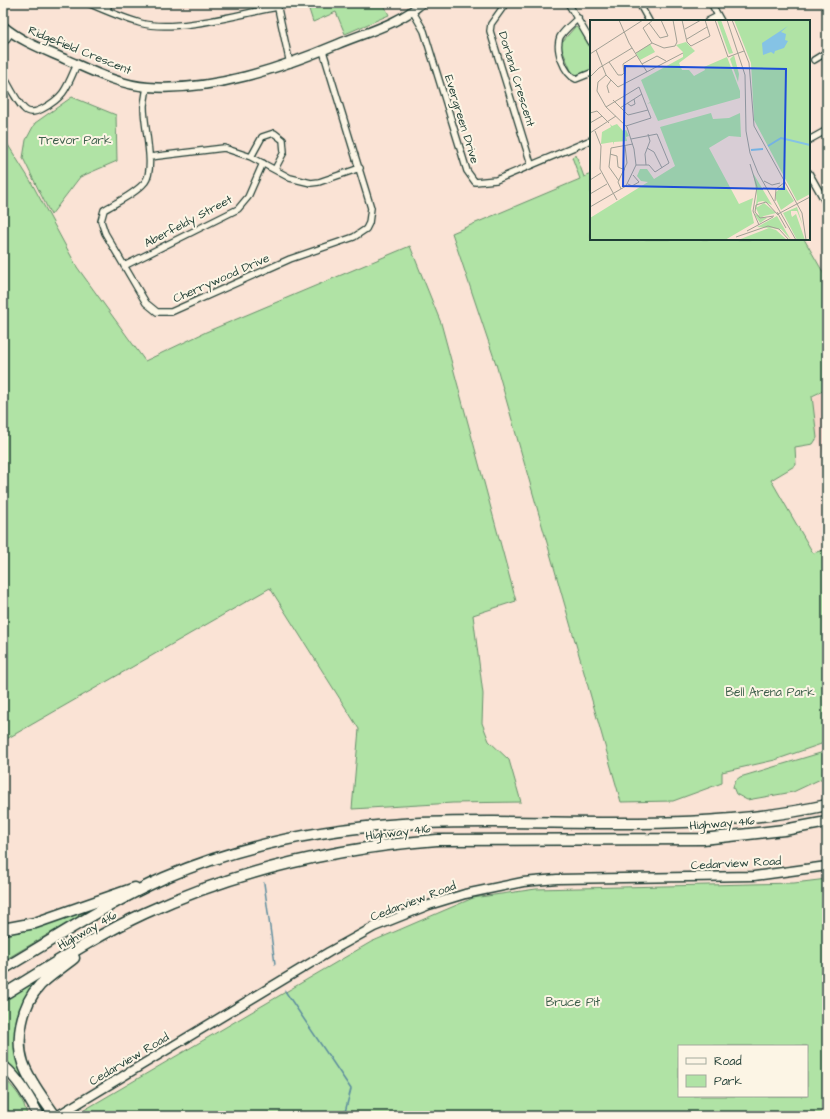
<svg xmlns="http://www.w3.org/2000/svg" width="830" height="1119" font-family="'Architects Daughter',sans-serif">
<rect width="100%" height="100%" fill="#fae3d5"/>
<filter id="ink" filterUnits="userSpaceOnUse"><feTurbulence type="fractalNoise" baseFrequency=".025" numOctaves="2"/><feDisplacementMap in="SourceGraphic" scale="8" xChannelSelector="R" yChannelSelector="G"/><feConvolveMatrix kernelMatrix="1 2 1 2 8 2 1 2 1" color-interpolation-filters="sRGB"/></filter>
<g filter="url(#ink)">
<path fill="#f8d6ca" d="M827 390V463L805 406 817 395Z"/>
<path fill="#b0e3a5" stroke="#68906c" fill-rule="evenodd" d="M307 3H383L389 15 345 34 336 12 313 22Z
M575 27 580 29 591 49V70L578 75 572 73 561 47 562 42Z
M72 97 116 115 117 161 80 177 51 215 23 158 26 140 35 123Z
M3 137 30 180 77 267 145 361 206 332 410 246 441 323 516 601 473 615 483 694 482 723 489 741 509 760 521 802 453 803 352 809 359 729 270 588 3 741Z
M576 155 584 177 591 174V239H804L827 279V389L812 396 817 438 813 444 795 447 796 465 771 480 813 553 827 549V742L775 760 722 772V783L673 801 621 802 496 364 452 233 580 179 572 157Z
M827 751V776L793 792 747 800 736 794 733 787 735 781 740 777Z
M827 879V1116H74L371 942 473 898 536 889 794 883ZM679 1046H807V1096H679Z
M101 903 3 961V932Z
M50 971C41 982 29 992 22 1004 8 1032 32 1075 41 1103L42 1109 25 1082 3 1060V1000Z
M3 1077C14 1088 25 1100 27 1116H3Z"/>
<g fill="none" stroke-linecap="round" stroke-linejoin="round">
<path stroke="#5c8d9e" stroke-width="1.5" d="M264 883 275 964
M285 991 351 1089 344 1116"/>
<defs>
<path id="street" d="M88 3C104 10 123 18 140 23 175 33 240 14 277 7
M506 3 491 24 490 31 531 164
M568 3 591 42
M639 3 649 21
M711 3 721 21
M277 4 290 64
M107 10 109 3
M413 12 424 31 467 171 475 182 496 180 591 140
M578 18C572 24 564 30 560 37 555 49 564 74 576 79L591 73
M708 21 718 16
M3 44 11 33
M814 60 827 52
M3 75C8 83 19 107 27 111 31 113 38 111 42 109 65 97 67 87 77 64
M147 87C146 93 145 99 144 105 143 124 156 168 145 182 135 194 117 202 104 210L101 221 105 233 146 303 157 312H171L290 259 354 237 366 229 369 223 371 208 323 51
M809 140 827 130
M150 157 224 148 251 157 290 178 311 183 319 182 360 168
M251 157 262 137 274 133 283 140 284 152 275 169
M809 173 827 205
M124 266 238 209 248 197 263 163"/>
<path id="secondary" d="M3 26C22 42 45 50 67 60 92 71 120 85 148 87 211 92 281 68 338 44 367 32 399 24 422 3
M57 1116 329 952 374 927 429 905 465 894 523 882 557 879 754 876 827 866"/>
<path id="highway" d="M3 929 35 923 135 888
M3 969C56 938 108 903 164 878 238 846 322 829 402 824 544 816 687 836 827 805
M3 995C49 967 95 936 145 913 238 870 335 848 437 840L703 839 784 830 827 822
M3 1066C19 1079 29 1098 39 1116
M55 1116C44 1099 30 1083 23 1063 15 1039 22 1004 40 985 50 975 63 967 74 958"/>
</defs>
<use href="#street" stroke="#1f3d34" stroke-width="8"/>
<use href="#secondary" stroke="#1f3d34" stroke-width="11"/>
<use href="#highway" stroke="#1f3d34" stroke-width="13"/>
<use href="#street" stroke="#fcf5e5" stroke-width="5.5"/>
<use href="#secondary" stroke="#fcf5e5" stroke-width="8"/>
<use href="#highway" stroke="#fcf5e5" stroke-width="10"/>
</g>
</g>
<g text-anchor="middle" stroke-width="4" stroke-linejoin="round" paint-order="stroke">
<g font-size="12" fill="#1f3d34" stroke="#fcf5e5">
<text transform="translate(80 50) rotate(22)" y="4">Ridgefield Crescent</text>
<text transform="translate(517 79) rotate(73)" y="4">Dorland Crescent</text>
<text transform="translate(462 119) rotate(73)" y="4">Evergreen Drive</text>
<text transform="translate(188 221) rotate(-28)" y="4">Aberfeldy Street</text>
<text transform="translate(221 278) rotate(-24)" y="4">Cherrywood Drive</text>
<text transform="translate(722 823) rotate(-5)" y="4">Highway 416</text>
<text transform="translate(398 832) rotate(-7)" y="4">Highway 416</text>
<text transform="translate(736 863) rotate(-3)" y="4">Cedarview Road</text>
<text transform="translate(413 901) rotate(-21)" y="4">Cedarview Road</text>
<text transform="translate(87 930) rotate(-30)" y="4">Highway 416</text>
<text transform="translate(129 1059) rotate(-31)" y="4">Cedarview Road</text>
</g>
<g font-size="12" fill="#3c5e4b" stroke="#fcf5e5">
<text x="75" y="144">Trevor Park</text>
<text x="770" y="696">Bell Arena Park</text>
<text x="573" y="1006">Bruce Pit</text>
</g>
</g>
<g transform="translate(590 20)">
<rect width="220" height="220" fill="#fae3d5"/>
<path d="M127 0H131L143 33 139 34ZM144 0H220V174L207 181 164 100 161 43ZM96 22 105 31 89 43 92 50H99L104 56 115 50 114 47 137 37 150 71V78L68 101 60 83 57 84 60 82 51 60 93 37V32L86 25ZM60 24 65 32 50 40 46 33ZM144 35 149 54 148 62 140 39ZM121 93 123 99 139 98 150 93 151 117 139 116 119 128 149 184 163 178 161 189 164 203 135 220H0V198L58 162 51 161 47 156 50 149H57L64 159 85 146 70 107ZM20 104 22 106 27 104 33 111 36 110 39 116 36 117 37 121 24 122V125L23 122 11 124 12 112 21 107ZM163 153 182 185 173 181 168 182 165 194 177 198 170 203 165 195 167 176ZM194 165 204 181 191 190 186 179V172ZM174 183 186 193 170 197 166 188ZM207 187 213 206 207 191H201V194L202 197 206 194 215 220H207L193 193ZM187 196 201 220 191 209 167 207ZM179 208 186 210 197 220H148Z" fill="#b0e3a5"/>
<path d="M198 6 191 12 196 14 195 20 198 21 194 28 185 31 184 34 181 32 173 35 172 23Z" fill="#85c3e5"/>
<path fill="none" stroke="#85c3e5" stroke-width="2" d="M178 126 191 118 220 125M161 130 173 129"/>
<path fill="none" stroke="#a2a195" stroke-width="1" d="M29 0 39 23 57 52M63 0 53 8 62 23 74 28 85 26 87 22 83 0M92 0 97 22 101 26 120 16 115 0M125 0 138 37 154 31M137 0 155 55 156 111 160 133 168 153 206 220M142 0 159 43 164 106 212 193 216 220M59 3 70 18M95 9 111 0M70 18 78 16 71 0M97 19 117 7M6 30 16 55 28 67 93 33M46 33 62 23M0 34 53 0M19 42 28 55H32L34 53 33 44 47 35M52 44 67 36 76 41M0 57 9 48 42 28M19 73 17 66 21 60M23 80 38 95 58 90M37 83 41 86 45 84 44 79M16 87 49 67 61 98 36 106M30 88 52 74M0 93 7 91 19 103M0 103 12 96M5 111 11 126 10 149 27 180M0 113 26 96M41 119 67 114 79 143 65 152 59 145H46M57 128 64 132 72 148M20 134 27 136 28 147 35 150M160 144 167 167 163 191 169 205M56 145 55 134 60 121 58 114M0 160 11 153M29 161 19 147 21 128 43 124M174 161 182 165 190 163M38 164 42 166 49 162 43 155M31 169 28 162 37 143 35 126M0 174 17 164M185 181 186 169 195 162M0 187 36 166 46 145 44 129 37 107 16 87 7 71 8 62 16 55M187 192 196 208M188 194 220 177M184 196 170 198 165 192 166 185 176 182 188 195M157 211 183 197M146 217 178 206 189 209 199 220"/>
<path fill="#1d4ed8" fill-opacity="0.15" stroke="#1d4ed8" stroke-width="2" d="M35 46 196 49 194 169 33 166Z"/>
<rect width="220" height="220" fill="none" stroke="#1f3d34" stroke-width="2"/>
</g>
<rect width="830" height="1119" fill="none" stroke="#fcf5e5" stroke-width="16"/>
<rect x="8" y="8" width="814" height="1103" fill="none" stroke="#1f3d34" stroke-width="1.5" filter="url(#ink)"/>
<rect x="678" y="1045" width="130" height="52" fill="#fcf5e5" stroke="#a4ab9e"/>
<rect x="686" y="1058" width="20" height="6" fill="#fcf5e5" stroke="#a4ab9e"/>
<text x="714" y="1065" font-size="12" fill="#1f3d34">Road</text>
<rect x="686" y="1075" width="20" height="12" fill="#b0e3a5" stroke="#a4ab9e"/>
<text x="714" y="1085" font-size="12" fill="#1f3d34">Park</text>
</svg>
